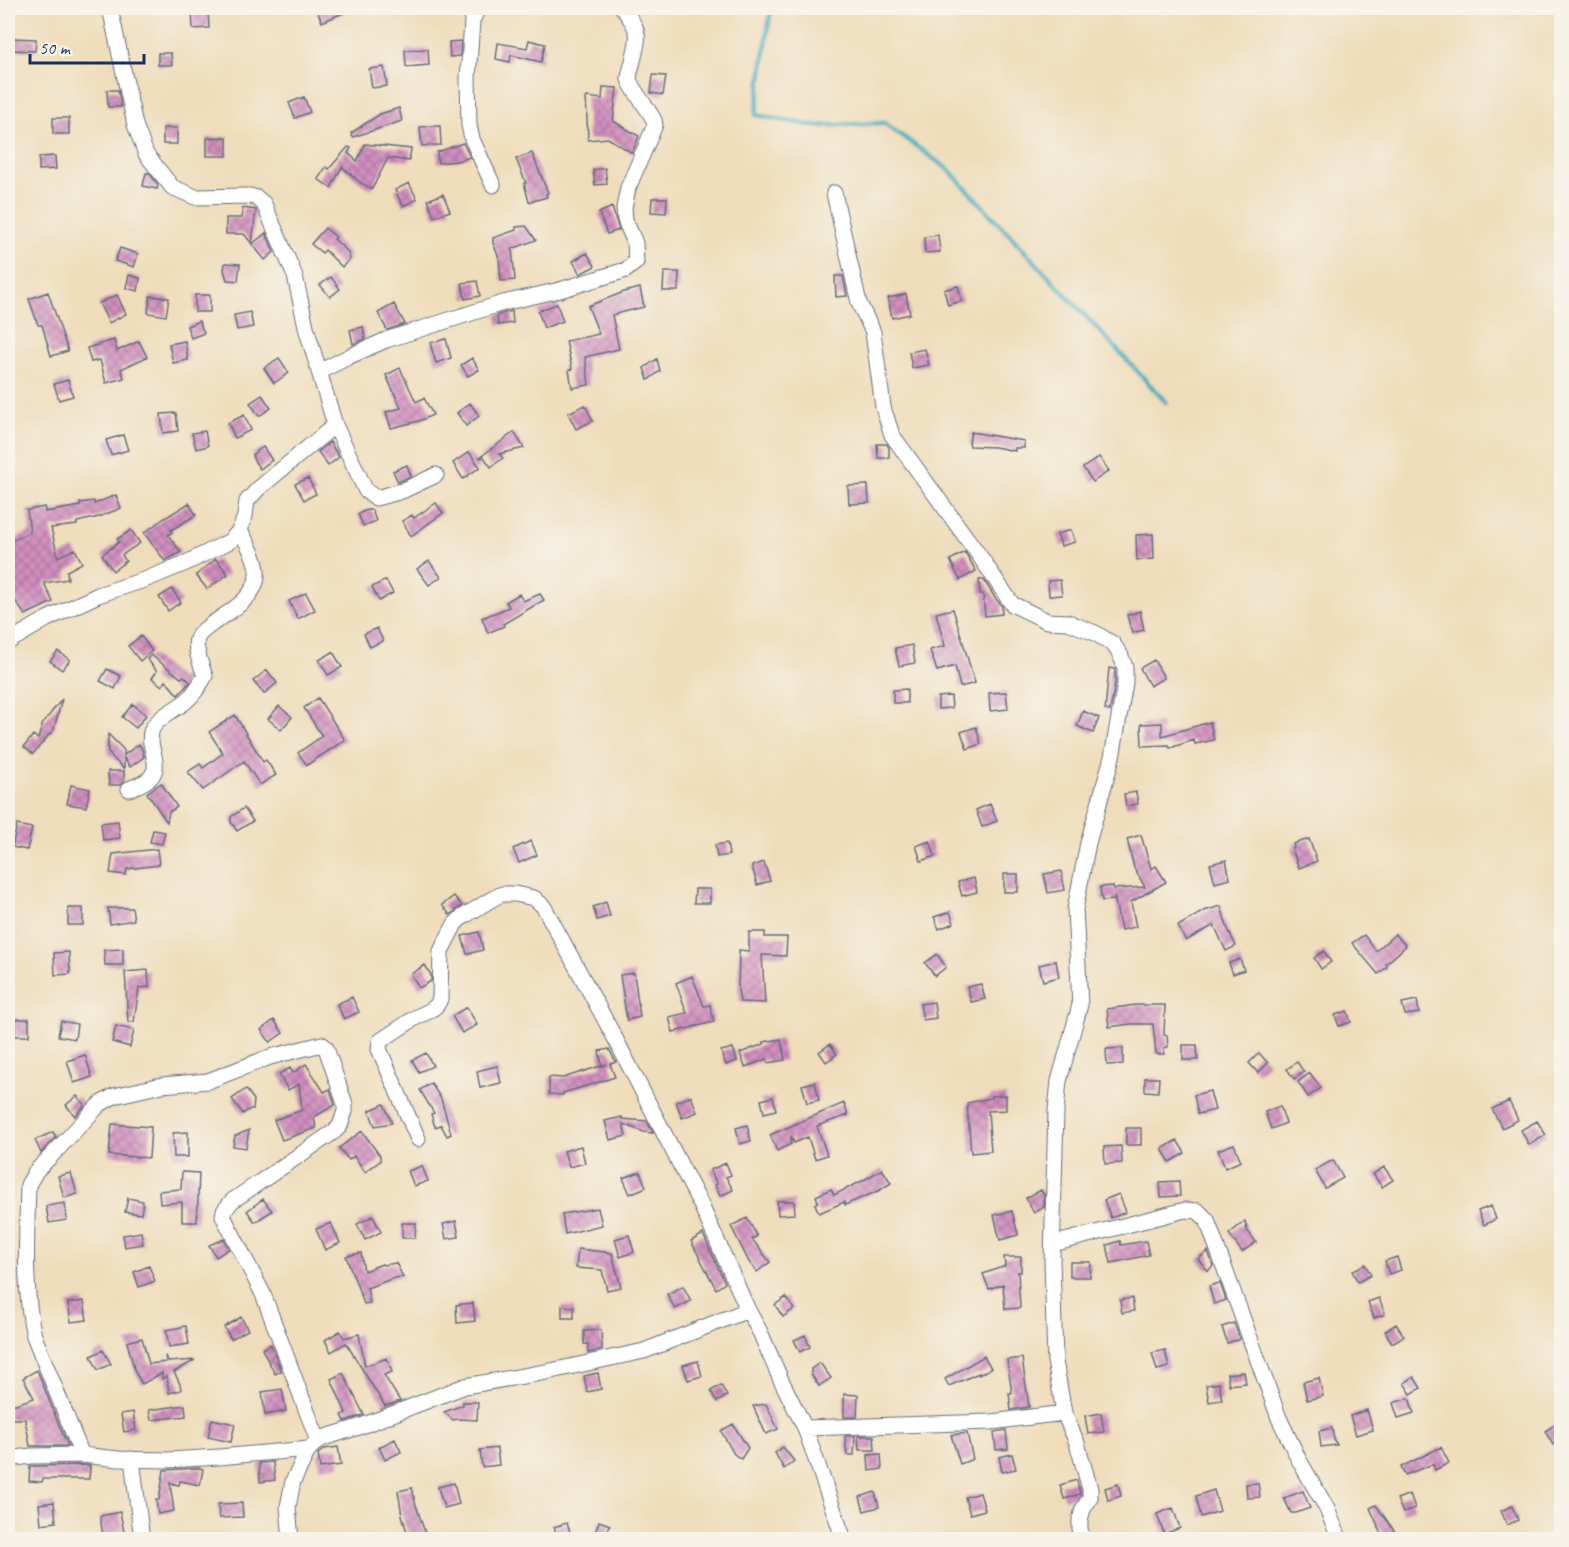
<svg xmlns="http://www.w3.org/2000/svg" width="1569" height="1547" font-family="Caveat,sans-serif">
<defs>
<pattern id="building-cross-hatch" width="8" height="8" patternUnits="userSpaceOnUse" patternTransform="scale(1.5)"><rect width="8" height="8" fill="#d28fc0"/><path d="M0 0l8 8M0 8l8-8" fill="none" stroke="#aa759f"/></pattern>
</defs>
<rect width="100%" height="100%" fill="#f7f3e8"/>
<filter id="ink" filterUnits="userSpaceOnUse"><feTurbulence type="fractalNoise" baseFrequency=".0167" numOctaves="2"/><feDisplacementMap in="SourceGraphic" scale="12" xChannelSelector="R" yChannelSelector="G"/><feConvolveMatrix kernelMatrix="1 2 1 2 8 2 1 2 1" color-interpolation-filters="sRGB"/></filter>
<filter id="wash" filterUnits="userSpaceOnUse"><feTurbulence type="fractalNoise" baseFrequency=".008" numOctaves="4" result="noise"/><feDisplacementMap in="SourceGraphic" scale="24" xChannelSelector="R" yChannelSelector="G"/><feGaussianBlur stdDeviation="1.35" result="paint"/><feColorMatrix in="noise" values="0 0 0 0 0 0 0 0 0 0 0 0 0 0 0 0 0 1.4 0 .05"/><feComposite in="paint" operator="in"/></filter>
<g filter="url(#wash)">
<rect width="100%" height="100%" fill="#efdcba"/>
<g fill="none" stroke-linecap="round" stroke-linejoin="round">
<path stroke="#41acbf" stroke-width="4.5" d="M771 8 756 115 815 126 884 123 949 170 1166 402"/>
</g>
<g id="blocks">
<path fill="url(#building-cross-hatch)" d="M316 8H355L322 22Z
M192 11H208L209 28 193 29Z
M8 38 36 39 35 51 8 50Z
M529 40 545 44 541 62 511 55 510 62 496 59 498 43 527 48Z
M461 41 460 56 450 57 449 42Z
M428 49 429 65 406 67 405 50Z
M158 53H171L172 65H158Z
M384 67 387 86 372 88 369 69Z
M653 75 666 76 663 95 651 93Z
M603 87 617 88 613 121 639 136 632 153 608 138 588 140 586 97 602 99Z
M107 90H118L121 107H108Z
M304 97 310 112 295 118 289 103Z
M399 108 402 121 353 137 351 133 380 114Z
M53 118H69V134H53Z
M440 126 441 145 422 146 420 127Z
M163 128H177V144H163Z
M227 137V156H207V138Z
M463 143 470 157 457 161 438 163 437 152Z
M365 144 411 149 409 161 388 158 372 189 361 183 342 167 331 188 318 179 326 167 329 169 348 147 351 148 348 153 357 161Z
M532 153 548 193 546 194 547 197 529 202 524 183H526L516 159Z
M55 156 56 169 39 170V157Z
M605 168 607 184 595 185 593 170Z
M146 173H149L158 185 157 189 143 186Z
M409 183 417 199 403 206 395 190Z
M443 194 450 211 434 217 428 200Z
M652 198H667L666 213 651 212Z
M612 207 619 230 607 234 599 213Z
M243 208 256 210 252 244 244 234H226V218H242Z
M526 226 536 240 512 249 515 280 501 281 499 258 493 243V238L516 230V227Z
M325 228 336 237 334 239 348 252 350 259 342 267 325 250 322 253 311 244Z
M266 233 274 252 265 260 252 244Z
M938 235 940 252 925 253 924 237Z
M120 248 138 254 134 267 115 261Z
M587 253 595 266 580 274 573 261Z
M225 263 240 264 238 281 227 280 224 270Z
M664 272H679L678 291H663Z
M129 275 140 278 138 291 126 288Z
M835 276H843L847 296 836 297Z
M331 277 340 289 330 297 320 285Z
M477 281 480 296 465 299 462 283Z
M958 286 962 301 948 305 944 290Z
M640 288 644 307 612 315 619 349 585 357 589 385 572 388 569 370 572 369 566 341 599 334 588 306 624 292Z
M48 292 68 351 51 356 42 325H38L29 299Z
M906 294 910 314 892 318 888 298Z
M117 295 126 314 109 323 99 303Z
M195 295H210V312H195Z
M150 296 169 298 166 316 148 313Z
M394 304 405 324 387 330 378 313Z
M557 304 563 321 544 328 538 311Z
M512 311 513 323 498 325 497 315Z
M250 312 253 327 237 330 234 315Z
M199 321 204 333 191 338 187 326Z
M363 327 365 339 353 344 350 330Z
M446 339 451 358 436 363 430 343Z
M114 340 117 351 139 341 147 357 121 369 124 378 106 383 100 360 91 362 87 348Z
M185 341 188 360 173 363 169 344Z
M925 349 929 365 912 368 909 352Z
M279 358 289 373 274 383 264 368Z
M472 358 479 370 468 376 461 365Z
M657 359 660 371 648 380 644 368Z
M400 368 416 402 424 398 433 415 419 421 391 428 386 412 401 408 386 375Z
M68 380 73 396 59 400 54 384Z
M262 395 271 408 259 416 250 403Z
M470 403 479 416 466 426 457 413Z
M585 405 593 421 576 429 568 413Z
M176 413 178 431 163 433 161 414Z
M244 415 251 430 235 438 228 423Z
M205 431 208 446 196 449 192 433Z
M514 432 524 448 499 454 503 458 491 467 484 457 479 458Z
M971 432 1024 441V448H1015V451L995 447 970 446 969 442Z
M123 435 128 450 111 455 106 440Z
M330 442 339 457 328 466 318 452Z
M877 444H887L889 448V458H878Z
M263 447 272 460 260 469 253 459V454Z
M469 452 480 467 463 479 453 463Z
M1099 457 1109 471 1093 482 1083 468Z
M407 465 411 476 398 482 393 471Z
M308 478 316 494 304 500 295 484Z
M868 485 869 503 849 504 848 486Z
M116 495 121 508 99 517 77 522V525L51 528 58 557 75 549 82 563 67 571 68 579 44 583 53 602 25 615 8 590V542L30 532 27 510 45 507V512L80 506V503L94 501V504Z
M189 503 196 515 171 530 172 532 168 535 181 552 165 561 144 533 163 519Z
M436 503 443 513 411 536 402 521 412 515 414 518Z
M367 510H372L376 521 363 526 358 514Z
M131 530 140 543 122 555 126 561 113 571 102 555 119 542 117 539Z
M1071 530 1075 542 1061 546 1057 534Z
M1153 534 1154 559 1137 560 1136 535Z
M965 552 976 571 960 580 950 560Z
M216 559 228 574 207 589 196 575Z
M429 561 441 577 429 585 417 569Z
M386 580 393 593 379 601 372 587Z
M979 580H984L995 598 1002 606V614L985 616 983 594H980Z
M1060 580 1062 595 1049 596 1048 581Z
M172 589 181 602 168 611 159 597Z
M306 593 315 610 298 619 289 601Z
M519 594 523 601 540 594 544 600 503 624 504 626 488 633 482 618 509 607 506 602Z
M953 609 975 683 960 687 955 666 937 671 930 650 945 646 936 613Z
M1140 611 1144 630 1132 633 1127 615Z
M377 628 383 641 370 647 364 634Z
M141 636 152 651 140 661 128 646Z
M912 645 915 663 899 666 895 648Z
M58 651 70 660 62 670 50 661Z
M333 652 342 667 328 675 319 660Z
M151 655 181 678 184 676 190 682 178 695 166 681 162 686 152 678 157 671 147 659Z
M1154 660 1164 678 1150 686 1140 668Z
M1109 668 1115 669V682L1110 711 1105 710Z
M107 669 121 676 115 689 100 681Z
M267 670 277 683 264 694 253 681Z
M907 689V703H893V690Z
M1006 692 1008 709 990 711 989 693Z
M951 696 952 708 938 709V697Z
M318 698 345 740 307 765 298 753 322 736 304 708Z
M62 699 54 729 33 754 24 747 33 735 38 739 43 723Z
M133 704 146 715 136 728 122 717Z
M279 706 292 717 281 730 268 719Z
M1083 711 1099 718 1093 733 1077 726Z
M235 715 263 762 266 760 276 775 260 785 244 761 203 790 188 772 200 764 203 768 223 753 209 732Z
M1210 722 1214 740 1195 744 1194 740 1170 748 1169 745 1142 746 1141 724 1162 723V736Z
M976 727 981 744 967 749 961 732Z
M108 734 124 750V755L139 744 142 749 144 757 130 767 124 758V769L108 753Z
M108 771H124V781L120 785H109Z
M161 783 177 807 169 812 167 822 147 793Z
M71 785 90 789 86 807 67 804Z
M1136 792 1138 804 1126 806 1124 794Z
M990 804 997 821 982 827 976 810Z
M244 808 253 821 237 831 231 822V817Z
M118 821 120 838 103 840 101 823Z
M17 825 32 828 27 850 12 847Z
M153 830 165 832 162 844 150 842Z
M1141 835 1151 869 1156 866 1166 882 1131 902 1136 927 1121 930 1114 896 1115 900 1102 901 1100 887 1113 886 1114 889 1145 887 1134 868 1127 839Z
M1309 839 1317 861 1299 868 1292 849 1294 848 1293 844Z
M531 841 537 855 519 863 513 849Z
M930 841 935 856 921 861 916 846Z
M727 843 729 855 717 857 715 845Z
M157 849 159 865 127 869 126 875 110 873 113 854Z
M1226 860 1230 879 1215 883 1210 864Z
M764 862 770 881 757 885 752 866Z
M1061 871 1065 890 1048 893 1044 874Z
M1004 874H1018V892H1004Z
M974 878 977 892 962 896 958 882Z
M695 889H710V903H694Z
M454 896 462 906 450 915 442 905Z
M606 902 610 916 597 920 593 907Z
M1221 906 1227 927 1236 946 1226 951 1214 925 1186 941 1178 926 1204 911Z
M68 908H83V925H68Z
M108 908H132L134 920 110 924Z
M950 912 954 923 939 929 934 917Z
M479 932 483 950 467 954 462 936Z
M749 932H765V937H787L786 956 762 955 765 1003 740 1002 738 989 739 950 749 951Z
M1395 934 1406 946 1386 964 1387 967 1378 974 1352 943 1364 935 1376 951Z
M123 949V965H105L104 950Z
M1324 951 1331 962 1321 969 1314 958Z
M69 952 70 974 55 975 54 953Z
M937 954 946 967 935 976 925 963Z
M1240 959 1244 970 1233 974 1229 963Z
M1056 961 1059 977 1043 981 1039 965Z
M425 965 431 975V981L419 988 411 974Z
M148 970 149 987 139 988 134 1022H128L125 972Z
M634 973 640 1017 627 1020 620 975Z
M692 976 704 1006 710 1005 714 1022 673 1032 669 1017 687 1013 676 983Z
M981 984 985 999 971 1002 967 987Z
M352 997 359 1012 344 1019 337 1004Z
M1417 1000 1419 1013 1405 1015 1402 1003Z
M934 1002 936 1018 923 1020 920 1004Z
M1136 1005H1165L1164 1035H1167L1168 1047 1164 1048V1054H1156L1153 1024H1131L1109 1027 1107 1009Z
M467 1007 477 1025 462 1033 452 1016Z
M1347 1011 1351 1022 1339 1026 1335 1015Z
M15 1019H29V1036H15Z
M274 1020 283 1033 270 1042 261 1030Z
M61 1021 77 1024 75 1039 58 1036Z
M116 1026 134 1030 130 1047 112 1042Z
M781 1039 785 1060 768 1063 767 1059 745 1067 740 1053 764 1044V1042Z
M830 1044 837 1054 826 1062 819 1052Z
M1183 1045H1197L1198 1060H1183Z
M733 1048 737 1061 726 1065 721 1051Z
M1123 1048V1064L1107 1065 1106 1049Z
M609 1049 616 1062 610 1064 615 1077 563 1093V1095L549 1094V1077L563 1078 607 1064 602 1066 599 1051Z
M426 1053 433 1066 419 1072 412 1060Z
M1259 1053 1268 1063 1258 1073 1249 1063Z
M85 1055 92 1077 74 1083 67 1061Z
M1297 1062 1304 1072 1294 1079 1287 1069Z
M306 1064 324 1092 330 1089 335 1105 314 1117 316 1128 282 1140 274 1120 302 1110 299 1084 288 1090 279 1074 290 1068 293 1073Z
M497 1066 501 1083 480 1088 477 1071Z
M1310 1073 1321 1088 1308 1097 1298 1082Z
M1145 1078H1159L1158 1092 1145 1091Z
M815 1082 819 1100 807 1103 802 1085Z
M431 1083 441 1099 446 1116 451 1134 447 1136 441 1125 435 1127 431 1114 434 1113 420 1090Z
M246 1089 254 1100 253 1109H250L243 1114 232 1099Z
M1210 1091 1215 1110 1198 1114 1194 1095Z
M1006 1095V1110L988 1111 991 1151 971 1153 967 1103 991 1098V1096Z
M77 1096 85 1105 75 1116 66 1105Z
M691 1096 697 1112 682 1118 676 1102Z
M773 1097 776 1110 764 1113 761 1100Z
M1509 1101 1518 1120 1502 1128 1492 1109Z
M844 1103 848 1115 817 1126 827 1155 815 1159 808 1137 794 1143 791 1136V1144L777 1151 770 1135Z
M384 1104 392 1123 375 1126 369 1111Z
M1280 1106 1286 1123 1271 1129 1265 1112Z
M622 1117V1119L647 1121 653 1133 644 1132 623 1124 626 1136 610 1140 605 1121Z
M1537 1121 1546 1135 1529 1145 1521 1130Z
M112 1124 151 1127 149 1158 109 1155Z
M747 1125 751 1141 740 1144 736 1128Z
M1126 1128H1141V1145H1126Z
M249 1130 246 1148 233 1146 235 1136Z
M362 1131 380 1156V1161L365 1172 354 1156 349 1160 339 1148Z
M53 1132 56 1137 41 1153 35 1140Z
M188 1132V1157H174L173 1133Z
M1177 1140 1185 1153 1170 1162 1162 1149Z
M1234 1144 1241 1161 1225 1168 1218 1150Z
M581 1146 585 1163 569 1167 564 1151Z
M1121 1146 1122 1163 1105 1164 1104 1147Z
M1333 1160 1343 1178 1325 1188 1315 1170Z
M726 1163 731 1175 726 1177 733 1190 720 1196 715 1185 717 1184 710 1170Z
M422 1166 428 1181 414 1186 408 1171Z
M1384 1167 1393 1180 1382 1187 1373 1174Z
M882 1169 891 1183 880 1190 845 1205 844 1202 819 1213 815 1204 818 1202 816 1196 831 1189 834 1195 864 1180Z
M182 1172 199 1173 197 1222H182V1202L160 1204 159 1191 181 1189Z
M640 1172 646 1187 630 1194 623 1178Z
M71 1173 77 1194 64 1198 58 1176Z
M1179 1181 1180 1196 1161 1197 1160 1182Z
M1041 1190 1044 1195V1207L1034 1213 1026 1198Z
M1119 1194 1126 1212 1111 1218 1104 1200Z
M128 1198 143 1201 141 1214 125 1212Z
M263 1199 272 1211 255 1222 247 1211Z
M777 1201H794L795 1214 778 1215Z
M65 1203 67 1220 49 1223 46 1206Z
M1491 1206 1496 1219 1484 1225 1478 1211Z
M598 1208 602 1225 565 1234 562 1214Z
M1012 1211 1018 1235 1000 1240 994 1215Z
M373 1216 381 1232 365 1240 357 1224Z
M747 1218 757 1236 752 1239 770 1262 757 1272 749 1262 731 1226Z
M456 1221 459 1237 446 1239 443 1224Z
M1245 1221 1247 1230 1256 1242 1242 1252 1229 1234Z
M331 1223 340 1243 325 1250 316 1229Z
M402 1223H416L415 1238H402Z
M141 1232 143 1244 125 1247 123 1235Z
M703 1234 725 1283 716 1289 691 1241Z
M629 1235 634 1252 620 1257 615 1239Z
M224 1239 229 1249 216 1257 209 1245Z
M1120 1241 1121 1245 1146 1241 1149 1255 1111 1263 1107 1245Z
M578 1249 612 1253 621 1287 607 1290 602 1270 576 1268Z
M1208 1251 1213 1266 1208 1271 1198 1259Z
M361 1253 364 1271 382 1264 383 1265 396 1263 403 1277 394 1278 367 1288 370 1303 364 1304 346 1256Z
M1004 1257H1021V1272H1018L1020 1308 1005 1309 1003 1284 989 1289 983 1274 1005 1266Z
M1397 1257 1401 1270 1389 1274 1385 1261Z
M1070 1262H1091L1090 1277H1070Z
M1365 1264 1371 1275 1358 1282 1352 1271Z
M149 1266 155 1281 139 1287 134 1272Z
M1220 1283 1226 1300 1214 1304 1209 1286Z
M683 1286 691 1301 675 1309 667 1294Z
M786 1297 794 1309 783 1317 775 1305Z
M1132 1298 1134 1311 1122 1313 1120 1300Z
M1379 1298 1385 1314 1374 1318 1368 1302Z
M84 1301 87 1320 71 1322 68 1303Z
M473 1303 475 1321 457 1323 456 1305Z
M562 1306 574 1307V1318H562Z
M241 1317 248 1330 231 1339 224 1327Z
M1234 1323 1240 1339 1227 1343 1222 1327Z
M1396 1324 1404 1336 1392 1343 1385 1331Z
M186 1326 189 1344 169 1347 166 1330Z
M601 1330 602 1350 588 1353V1344H584V1331Z
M340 1331 344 1338 359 1334 365 1366 387 1358 392 1372 384 1375 400 1401 385 1406 346 1343 331 1352 325 1340Z
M805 1335 810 1347 800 1352 794 1340Z
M142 1338 149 1364 166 1362 165 1356 169 1362 195 1360 174 1372 180 1384 181 1390 169 1393 167 1376 162 1379V1373L142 1384 135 1372 127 1342Z
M271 1344 281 1371 275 1374 262 1349Z
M103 1350 111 1364 98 1370 91 1356Z
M1165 1350 1169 1367 1157 1370 1152 1353Z
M984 1356 991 1368 979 1375V1373L949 1386 945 1379Z
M1022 1358 1029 1407 1011 1410 1009 1393H1012L1007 1360Z
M698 1361 702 1376 688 1380 683 1365Z
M820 1363 831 1378 819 1386 811 1374V1369Z
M37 1370 61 1430 68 1446H30L25 1419H9V1405L16 1404 34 1398 23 1378Z
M1244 1372 1246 1383 1229 1385 1227 1374Z
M343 1373 364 1415 345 1421 342 1415 346 1413 331 1379Z
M598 1373 601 1389 587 1392 584 1376Z
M1414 1377 1421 1388 1411 1394 1404 1383Z
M1319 1378 1323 1396 1307 1400 1303 1382Z
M1219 1383 1222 1400 1209 1402 1206 1385Z
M721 1385 727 1396 717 1402 711 1391Z
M282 1389 286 1411 265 1415 262 1392Z
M844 1394 858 1395 857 1417H844Z
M1409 1398 1414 1413 1398 1418 1393 1403Z
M463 1402H478L477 1420 458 1419 453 1420 444 1412 463 1405Z
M766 1404 778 1429 766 1434 753 1406Z
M185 1405 186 1416 151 1420 149 1410Z
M1367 1410 1373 1430 1356 1435 1350 1416Z
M133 1412 136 1430 124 1432 121 1414Z
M1101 1413 1104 1432 1088 1434 1085 1416Z
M212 1419 235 1424 231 1442 208 1437Z
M733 1424 748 1448 741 1459 734 1454 721 1431Z
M1556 1424 1562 1433V1439L1553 1445 1545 1431Z
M1332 1428 1334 1440 1337 1445 1321 1447 1319 1431Z
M1006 1430 1008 1449 996 1450 994 1432Z
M967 1433 973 1459 960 1464 951 1435Z
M845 1436H855L854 1455H847Z
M858 1436H874L875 1450H859Z
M395 1439 401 1452 385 1460 379 1447Z
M338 1447 341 1465 320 1468 318 1454 324 1449Z
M783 1447 794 1461 784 1469 775 1453Z
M1441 1447 1449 1463 1435 1470 1433 1464 1405 1475 1401 1467Z
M497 1448 499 1465 482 1467 480 1450Z
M881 1454 882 1469 869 1471 868 1455Z
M1012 1454 1016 1469 1002 1472 999 1457Z
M273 1462 275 1480 260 1482 259 1463Z
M82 1465 90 1466 89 1479H43L42 1482 29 1481 30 1466Z
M199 1468 203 1469 200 1485 180 1481 179 1485 170 1483 174 1511 158 1514 156 1500H159L164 1470Z
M1077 1480 1080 1494 1064 1499 1060 1485Z
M454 1483 459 1504 444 1508 438 1487Z
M1258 1483 1260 1497 1247 1498 1246 1484Z
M1118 1484 1121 1496 1108 1500 1105 1488Z
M412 1488 415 1502 427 1539H409L402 1515 398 1491Z
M1214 1490 1220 1511 1201 1517 1196 1496Z
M1303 1491 1310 1508 1296 1513H1291L1284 1498Z
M875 1492 879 1507 864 1511 860 1497Z
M980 1493 985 1510 970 1514 965 1497Z
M1410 1494 1415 1508 1403 1513 1397 1499Z
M54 1502 56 1522 41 1524 39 1504Z
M242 1503 243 1517 219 1518 218 1504Z
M1376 1505 1400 1539H1384L1370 1508Z
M1512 1506 1518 1520 1507 1525 1501 1511Z
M1173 1508 1180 1528 1164 1534 1157 1514Z
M120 1512 124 1532 103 1536 100 1516Z
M599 1521 610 1525 605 1539 594 1537Z
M567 1523 571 1535 558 1539 554 1527Z"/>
</g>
</g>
<g filter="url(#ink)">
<use href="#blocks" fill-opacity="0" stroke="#656c7e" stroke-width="1.5"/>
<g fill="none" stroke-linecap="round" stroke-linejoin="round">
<defs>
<path id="minor" d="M110 8 135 125 146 154 172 187 195 197 250 196 257 198 264 204 295 276 307 331 335 425 366 491 376 498 402 491 436 475
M478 8 472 21 468 78 469 125 472 139 493 185
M834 193 859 303 873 332 883 407 892 435 981 558 1012 604 1047 621 1068 622 1095 633 1113 644 1120 654 1125 667V683L1112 757 1088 843 1075 909 1080 1005 1059 1081 1056 1110 1052 1260 1055 1361 1064 1413 1077 1443 1090 1489V1498L1083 1509 1080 1520V1529L1083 1540
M319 372 350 356 386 340 503 303 560 290 626 270 636 262 635 243 625 220 624 208 628 188 655 125 654 120C649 110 631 88 629 79 629 75 631 69 632 65 639 35 642 34 623 8
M8 642 47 619 98 595 147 579 186 563 230 541 240 530 245 516 247 501 258 489 335 425
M129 789C136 786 145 783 150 778 164 764 145 745 152 729 158 717 176 709 185 702 194 695 199 686 205 676 202 667 194 648 197 639 199 632 207 628 213 623 230 612 258 596 257 573 257 558 246 542 240 530
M418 1139 379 1049 380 1041 415 1018 431 1010 437 1005 440 999 441 951 455 924 461 918 492 899 502 894H515L534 898 544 907 616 1040 701 1205 748 1310 760 1332 781 1380 805 1428 844 1540
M1053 1244 1185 1210 1198 1211 1207 1220 1279 1418 1299 1460 1326 1507 1340 1540
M805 1428 991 1422 1064 1413
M82 1455 34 1336C23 1287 27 1235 28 1185L36 1171 52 1155 100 1104 114 1096 162 1085 208 1081 270 1057 322 1044 326 1048 345 1104V1111L340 1126 335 1131 232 1201 224 1211 223 1216 263 1294 318 1441
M8 1459 31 1456 82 1455 118 1459 168 1460 219 1457 309 1449
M132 1459 142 1540
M291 1540 288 1507 293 1481 309 1449 318 1441 326 1437 359 1427 465 1386 546 1372 644 1351 748 1310"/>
</defs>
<use href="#minor" stroke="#656c7e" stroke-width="17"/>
<use href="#minor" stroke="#fff" stroke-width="15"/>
</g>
</g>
<rect width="1569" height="1547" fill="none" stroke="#f7f3e8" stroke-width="30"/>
<path d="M30 54v9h114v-9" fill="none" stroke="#1b2f5e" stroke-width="3"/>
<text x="39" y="54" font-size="18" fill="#1b2f5e" stroke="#f7f3e8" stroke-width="4.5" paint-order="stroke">50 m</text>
</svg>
